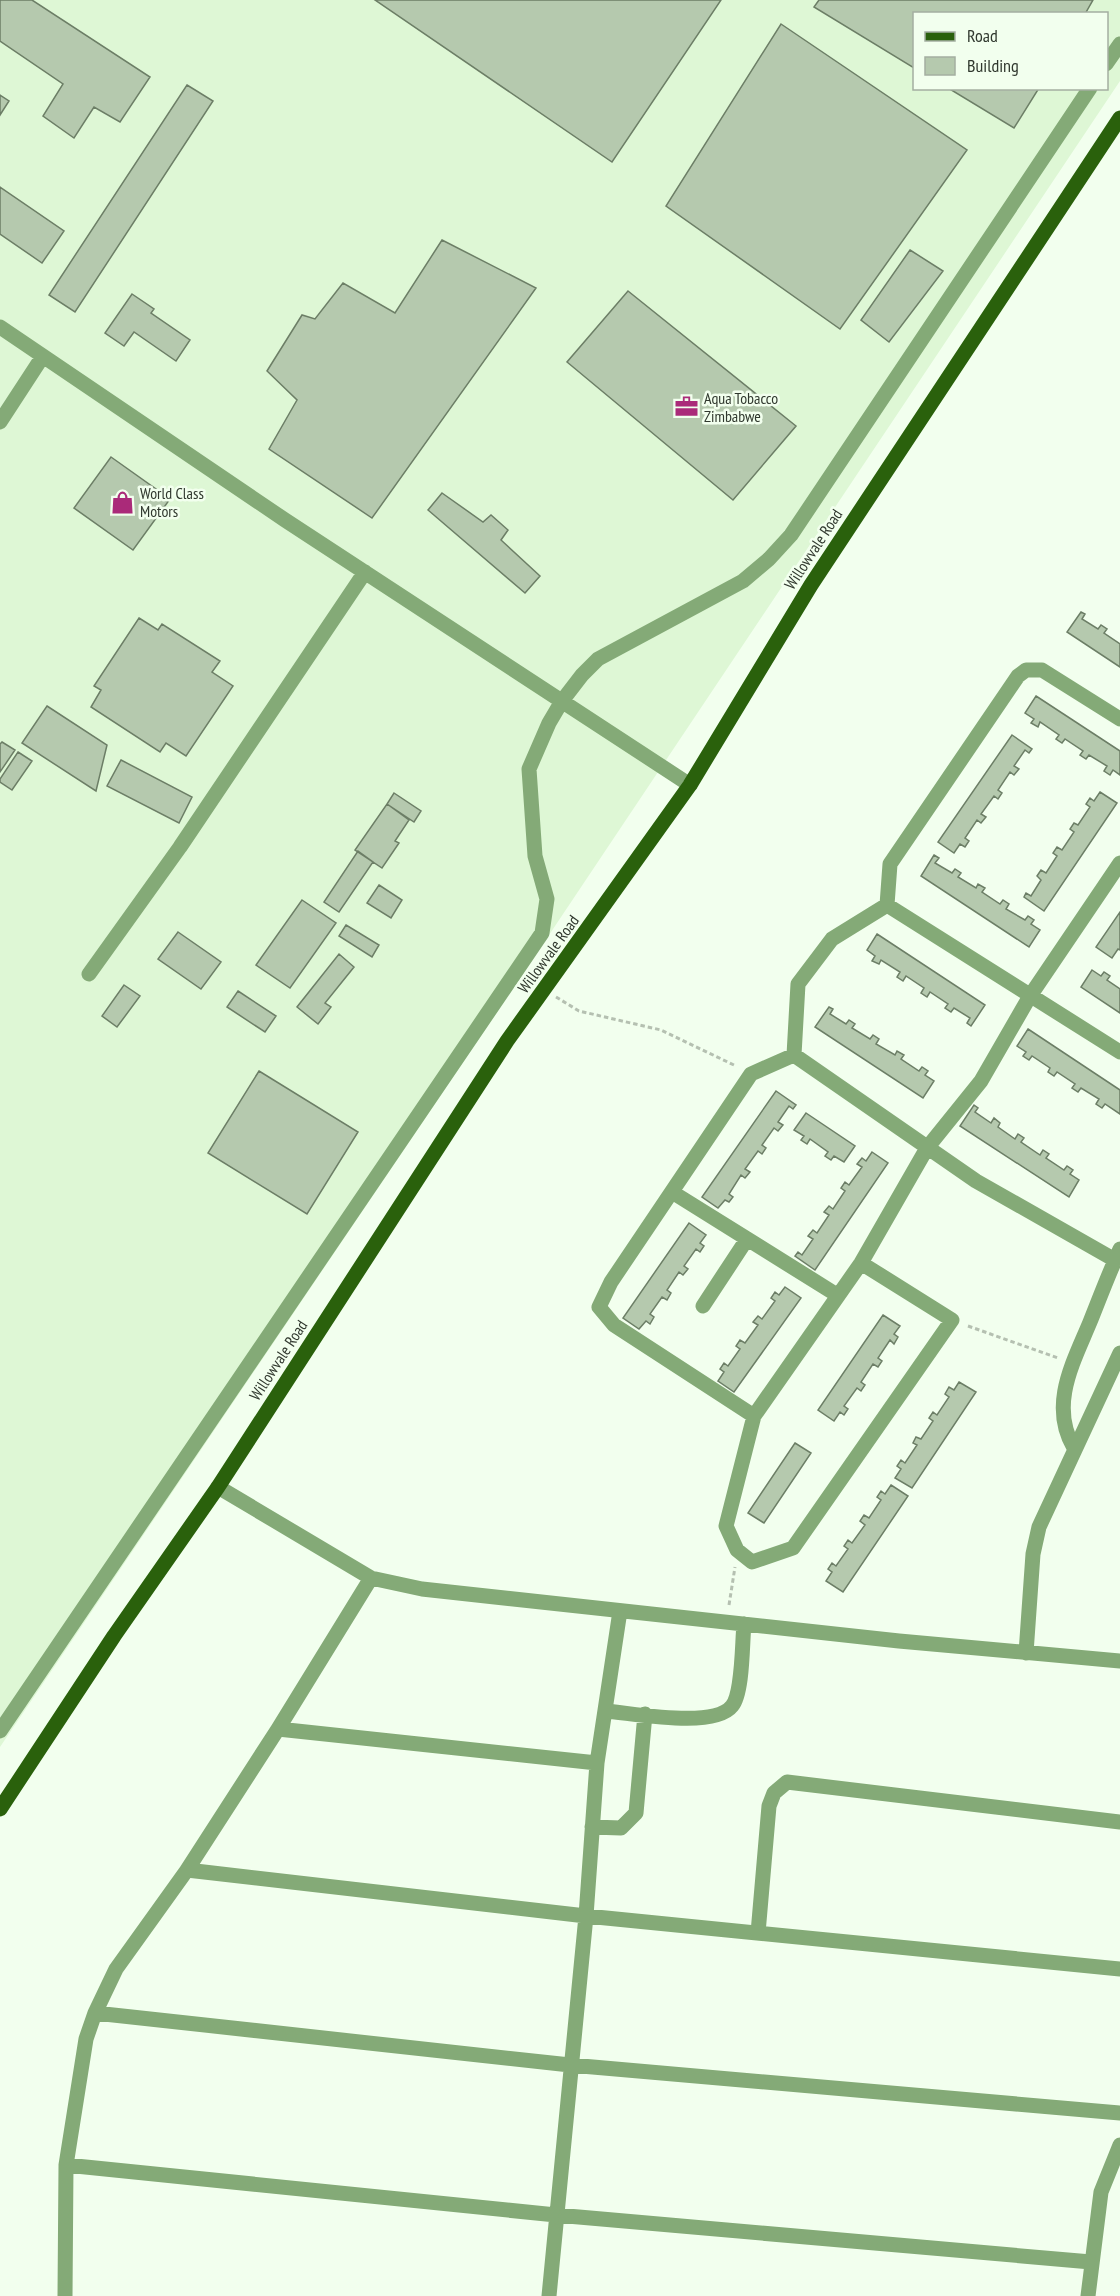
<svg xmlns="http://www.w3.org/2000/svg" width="1120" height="2296" font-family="'PT Sans Narrow',sans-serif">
<rect width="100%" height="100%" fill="#f2ffee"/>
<path fill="#def7d5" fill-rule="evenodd" d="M0 0H1120V81L539 950 0 1747ZM914 14H1106V88H914Z"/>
<path fill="#b5c9ae" stroke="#6c7e66" stroke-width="1.5" d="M0 0H32L150 77 120 122 94 107 74 138 43 116 63 84 0 41Z
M375 0H721L612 162Z
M819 0H1093L1085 14H914V68L814 7Z
M781 24 967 150 840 329 666 206Z
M187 85 213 101 75 312 49 295Z
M948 88H1039L1014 128Z
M0 95 9 101 0 115Z
M0 187 64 231 42 263 0 234Z
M442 240 536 288 372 518 269 449 297 400 267 371 302 315 315 319 343 283 395 313Z
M910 250 943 271 889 342 861 320Z
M628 291 796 426 733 500 567 362Z
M132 294 154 309 151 313 190 340 176 361 134 332 124 346 105 333Z
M111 457 170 499 133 550 74 508Z
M442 493 483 522 491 515 508 530 501 540 540 576 525 593 428 510Z
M1081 612 1085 614 1082 619 1098 629 1101 625 1107 629 1104 633 1120 644V667L1067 632Z
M139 618 158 630 162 624 220 661 212 672 233 686 186 756 166 743 160 752 91 707 101 690 94 686Z
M1036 696 1120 751V775L1113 770 1110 775 1104 771 1107 766 1089 755 1086 759 1080 755 1083 751 1065 739 1062 743 1056 739 1059 735 1040 722 1038 727 1031 723 1034 719 1025 713Z
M47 706 107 745 96 791 22 743Z
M1012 735 1032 749 1029 753 1025 750 1014 766 1019 769 1014 775 1010 772 998 790 1002 793 998 799 994 796 981 814 986 817 981 823 977 820 965 838 969 841 965 847 960 844 954 853 938 842Z
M2 742 15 750 0 772V744Z
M18 752 32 761 12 790 0 782V779Z
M121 760 192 797 179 823 107 786Z
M1100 792 1117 803 1044 911 1024 897 1026 893 1031 896 1041 880 1037 876 1041 870 1046 873 1057 856 1053 853 1057 847 1062 850 1074 832 1070 829 1074 823 1078 825 1090 807 1086 804 1090 798 1094 801Z
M394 793 421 811 414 822 387 804Z
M387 804 409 820 395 841 399 843 382 868 355 850Z
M358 851 373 862 339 912 324 902Z
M934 855 939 858 935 863 952 873 955 869 961 873 958 877 976 888 978 884 985 888 982 892 1000 904 1003 900 1009 904 1006 909 1025 920 1028 916 1034 920 1031 924 1040 930 1029 947 921 876Z
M379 885 402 900 391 918 367 903Z
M302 900 336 923 290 988 256 965Z
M1120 912V950L1118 949 1112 958 1096 947Z
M346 925 379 945 372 957 339 936Z
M178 932 221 962 201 989 158 959Z
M877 934 985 1005 971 1026 967 1023 970 1018 954 1008 951 1012 945 1008 948 1004 930 992 927 997 921 993 924 988 906 976 903 981 897 977 900 972 881 960 879 964 872 961 875 956 867 950Z
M339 954 354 967 325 1003 331 1007 318 1024 297 1007Z
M1092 970 1101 976 1104 972 1110 976 1107 980 1120 989V1013L1081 987Z
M124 985 140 996 117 1027 102 1016Z
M238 991 276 1016 265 1032 227 1007Z
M829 1007 833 1009 830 1014 846 1024 849 1020 855 1024 852 1028 870 1039 873 1035 879 1039 876 1044 895 1055 897 1051 904 1055 901 1059 919 1071 922 1067 928 1071 925 1075 934 1081 923 1098 815 1027Z
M1028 1029 1120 1090V1114L1105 1104 1102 1108 1096 1104 1099 1099 1081 1088 1078 1092 1072 1088 1075 1084 1057 1072 1054 1076 1048 1072 1050 1068 1032 1056 1029 1060 1023 1056 1026 1052 1017 1046Z
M259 1071 358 1132 307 1214 208 1153Z
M776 1091 796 1105 793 1109 789 1106 778 1122 783 1125 778 1131 774 1128 762 1145 766 1148 762 1154 758 1151 745 1169 750 1172 745 1178 741 1175 729 1194 733 1197 729 1202 725 1200 718 1208 702 1197Z
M974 1105 978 1108 975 1112 991 1123 994 1118 1000 1123 998 1127 1015 1139 1018 1134 1024 1138 1021 1142 1040 1155 1043 1150 1049 1154 1046 1158 1064 1170 1067 1166 1073 1170 1070 1174 1079 1180 1069 1197 960 1126Z
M806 1113 855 1146 844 1162 834 1156 831 1160 825 1156 828 1152 810 1139 807 1144 801 1140 804 1136 794 1130Z
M872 1152 888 1163 815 1270 795 1256 798 1252 802 1255 813 1239 808 1236 813 1230 817 1233 829 1215 824 1212 829 1206 833 1209 845 1191 841 1188 845 1182 849 1185 862 1167 857 1164 862 1158 866 1161Z
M689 1223 706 1235 700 1243 704 1246 700 1252 696 1249 684 1266 688 1269 683 1275 679 1272 667 1290 671 1293 667 1300 662 1297 650 1314 654 1317 650 1324 646 1321 639 1329 623 1318Z
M785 1287 801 1298 734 1392 718 1381 724 1372 720 1369 724 1363 728 1366 740 1349 736 1346 740 1340 745 1343 758 1325 753 1322 758 1316 762 1319 775 1301 771 1298 775 1292 779 1295Z
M883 1315 900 1326 894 1334 898 1337 894 1344 890 1340 878 1358 882 1361 878 1367 873 1364 861 1382 865 1385 861 1391 857 1388 844 1406 848 1409 844 1415 840 1412 834 1421 818 1410Z
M959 1382 976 1392 912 1488 895 1478 901 1469 897 1466 901 1460 905 1463 917 1445 913 1443 916 1437 921 1439 933 1421 929 1418 933 1412 937 1415 949 1397 945 1394 949 1387 954 1390Z
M795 1443 811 1453 764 1523 748 1513Z
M891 1485 908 1496 843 1592 826 1581 832 1572 828 1569 832 1563 836 1566 848 1549 844 1546 848 1540 852 1543 865 1525 860 1521 864 1515 869 1518 881 1500 877 1497 881 1491 885 1494Z"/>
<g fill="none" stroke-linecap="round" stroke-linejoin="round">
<path stroke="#b5c0b1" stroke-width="3" stroke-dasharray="4.5 3" stroke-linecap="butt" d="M556 997 579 1011 661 1030 736 1066
M968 1326 1058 1358
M729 1605 735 1567"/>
<path stroke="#84aa77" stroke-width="15" d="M1106 64 1120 44
M0 327 285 520 690 785
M0 422 43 356
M887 905 1120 1052
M89 974 180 847 365 572
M794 1055 798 984 832 939 887 905 890 864 1018 676 1026 670H1042L1120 719
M672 1192 837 1295
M861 1263 952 1320 793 1548 752 1562 737 1550 726 1526 754 1416 861 1263 927 1148 981 1081 1030 996 1120 863
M703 1306 747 1239
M754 1416 614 1325 599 1307 611 1282 751 1074 794 1055 976 1181 1115 1260
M1074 1448C1049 1405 1073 1363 1090 1322 1100 1297 1109 1273 1120 1249
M218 1487 371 1578 422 1589 899 1641 1120 1661
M1026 1653 1033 1554 1039 1527 1120 1353
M605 1711C633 1713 714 1729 732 1706 743 1693 742 1643 744 1624
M278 1729 597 1763
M0 1731 542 933 547 899 535 856 529 769 549 723 562 701 582 675 598 659 743 581 769 559 791 535 1090 88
M592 1827 621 1828 636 1813 645 1714
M187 1870 586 1916 1120 1969
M758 1933 769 1806 774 1793 787 1782 1120 1822
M95 2013 570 2065 1120 2113
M66 2165 556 2215 1091 2262
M65 2296 66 2165 86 2039 95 2013 116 1969 187 1870 278 1729 371 1578
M549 2296 586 1916 597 1763 620 1611
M1088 2296 1101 2192 1120 2145"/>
<path stroke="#2a610c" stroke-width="15" d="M0 1809 114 1636 218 1487 507 1041 690 785 811 585 1120 118"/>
</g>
<defs>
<symbol id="office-bare" viewBox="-9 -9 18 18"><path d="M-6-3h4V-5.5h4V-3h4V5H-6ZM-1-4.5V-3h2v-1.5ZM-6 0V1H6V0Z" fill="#aa2a79" stroke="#f2ffee" stroke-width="2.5" paint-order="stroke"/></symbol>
<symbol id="shop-bare" viewBox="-9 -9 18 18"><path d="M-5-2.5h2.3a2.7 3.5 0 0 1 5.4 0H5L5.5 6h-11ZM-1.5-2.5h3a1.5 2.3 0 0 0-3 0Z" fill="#aa2a79" stroke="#f2ffee" stroke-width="2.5" paint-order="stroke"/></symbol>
</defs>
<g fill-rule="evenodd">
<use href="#office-bare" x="670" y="390" width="33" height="33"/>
<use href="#shop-bare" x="106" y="486" width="33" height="33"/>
</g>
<g text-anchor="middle" stroke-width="5" stroke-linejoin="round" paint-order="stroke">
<g font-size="16" fill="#30382e" stroke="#f2ffee" text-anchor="start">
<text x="704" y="404">Aqua Tobacco<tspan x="704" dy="18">Zimbabwe</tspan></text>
<text x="140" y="499">World Class<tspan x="140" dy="18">Motors</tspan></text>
</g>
<g font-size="16" fill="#30382e" stroke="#f2ffee">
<text transform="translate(813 549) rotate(-57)" y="6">Willowvale Road</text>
<text transform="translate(548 954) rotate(-54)" y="6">Willowvale Road</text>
<text transform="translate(278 1360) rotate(-57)" y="6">Willowvale Road</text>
</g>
</g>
<rect x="913" y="12" width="195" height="78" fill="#f2ffee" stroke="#a4afa1" stroke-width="1.5"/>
<rect x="925" y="32" width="30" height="9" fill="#2a610c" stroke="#a4afa1" stroke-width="1.5"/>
<text x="967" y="42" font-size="18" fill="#30382e">Road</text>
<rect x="925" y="57" width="30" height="18" fill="#b5c9ae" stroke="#a4afa1" stroke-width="1.5"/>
<text x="967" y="72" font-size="18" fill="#30382e">Building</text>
</svg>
